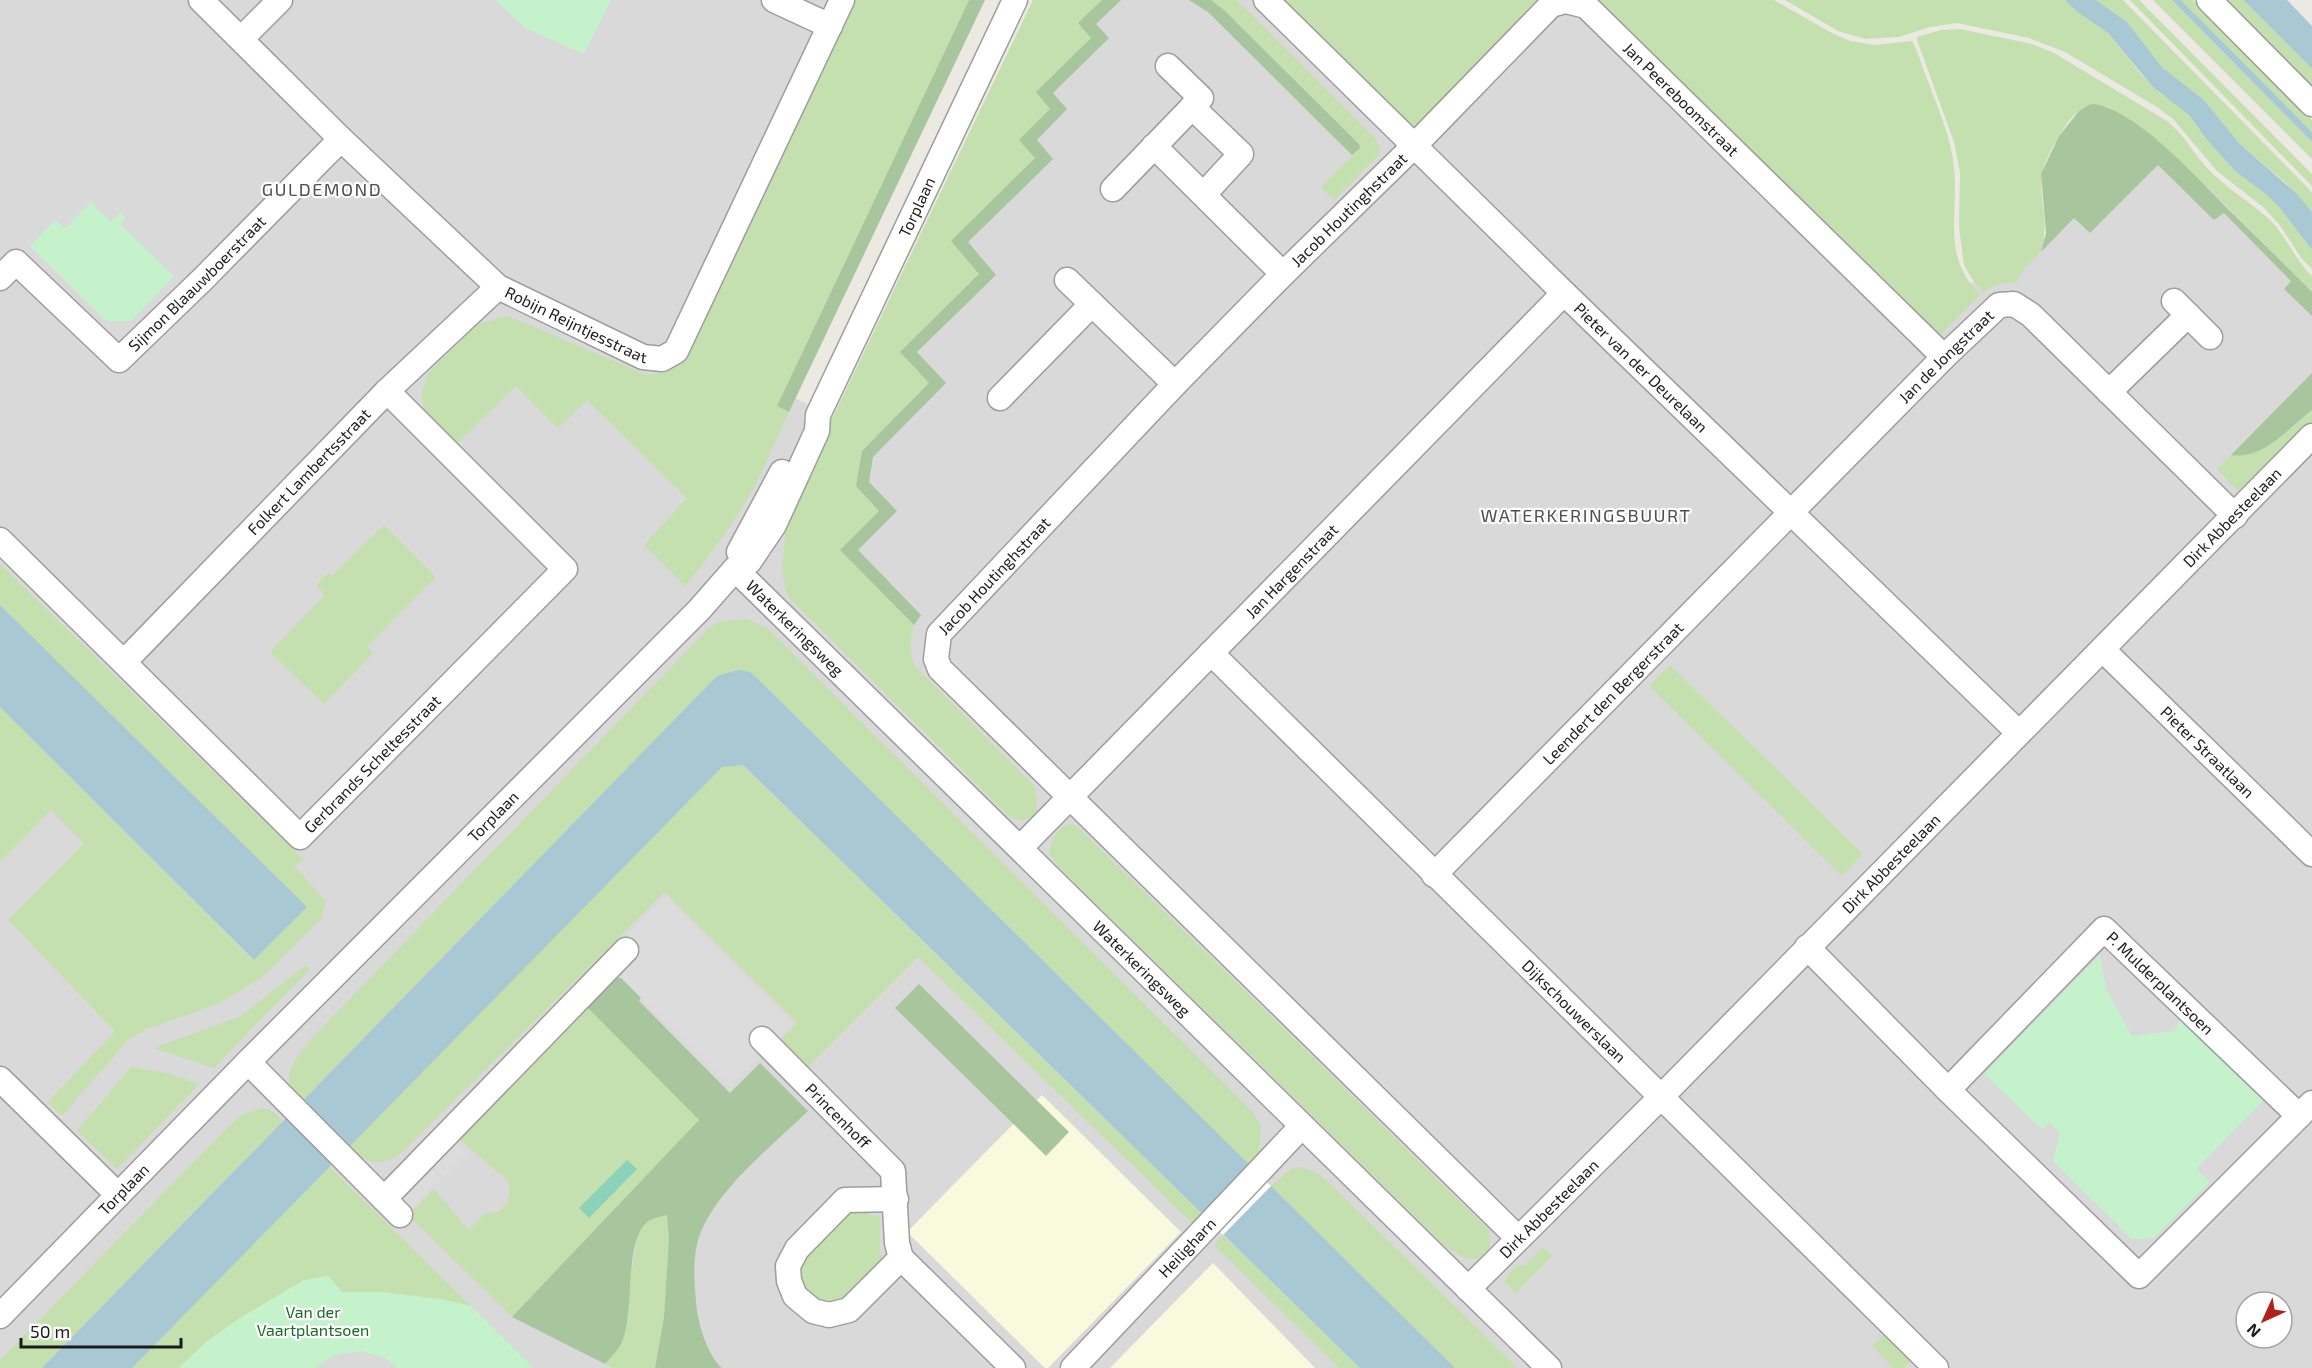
<svg xmlns="http://www.w3.org/2000/svg" width="2312" height="1368" font-family="'Exo 2',sans-serif">
<rect width="100%" height="100%" fill="#ece9e3"/>
<path fill="#dad9d9" fill-rule="evenodd" d="M0 0H875L791 396 842 422 1067 0H1609L1965 285 2001 271 2173 140 2312 284V1368H0ZM2246 1302H2282V1338H2246Z"/>
<path fill="#f9fadd" d="M1042 1095 1181 1232 1048 1368H1045L907 1232Z
M1213 1263 1315 1368H1110Z"/>
<path fill="#c4e0ae" d="M855 0H969L777 406 789 412C774 444 761 478 742 508 725 535 706 561 685 586L644 545 687 498 587 400 558 428 516 386 457 444 425 413 422 392 428 373 478 324 508 316 647 375 661 372 674 365 712 299Z
M1033 0H1102L1079 23 1092 37 1036 92 1050 109 1020 140 1035 158 951 241 979 274 900 352 929 383 862 451 856 486 879 511 840 550 914 625C909 638 910 652 914 665L1033 785C1043 805 1034 831 1009 816L791 600 785 588 782 567 786 526 827 429Z
M1211 0H1235L1240 3 1376 139 1380 150 1378 156 1334 200 1321 187 1360 148 1359 144 1240 25Z
M1279 0H1545L1428 126 1402 123Z
M1598 0H1774L1830 32 1850 41 1876 45 1912 41C1918 51 1921 64 1926 76 1937 106 1951 136 1954 168 1959 218 1941 254 1980 295L1941 334H1938L1596 2Z
M1785 0H2065L2076 11 2108 33 2142 75 2161 94 2178 104 2189 115 2208 141 2235 171 2267 194 2280 208 2312 250V269L2302 259 2279 224 2263 207 2217 171 2173 119 2157 107 2065 52 2029 38 1957 23 1930 27 1899 37 1865 39 1838 31Z
M2096 0H2123L2306 186 2312 193V212L2287 184 2239 143 2204 100 2162 67 2127 22Z
M2130 0H2139L2312 174V186Z
M2153 0H2172L2312 142V159Z
M2181 0H2193L2312 120V132Z
M2223 0H2243L2312 69V90Z
M1960 29 2032 44 2054 53 2167 121C2184 134 2194 155 2209 170 2227 189 2251 202 2270 220 2287 237 2295 260 2312 276V292C2282 262 2133 104 2101 106 2095 106 2083 109 2079 111 2067 119 2054 144 2048 157 2032 189 2051 213 2042 246 2038 261 2021 267 2017 282L2000 283 1983 292 1972 279 1964 265 1959 227 1960 172 1954 142 1917 40V37L1941 30Z
M2312 410V424L2301 431 2245 487 2237 490 2217 469 2231 455C2263 459 2289 429 2312 410Z
M384 525 436 577 367 647 373 653 324 704 270 652 325 595 316 585 328 573 332 576Z
M0 564 304 860 294 865 325 901 322 918 264 976 220 1003 147 1029 129 1039 62 1116 48 1102 115 1031 8 920 84 843 51 810 0 862V707L253 960 307 907 0 605Z
M748 619 767 628 1251 1110 1261 1126 1259 1152 1251 1166 758 679 717 676 302 1101C299 1098 294 1094 292 1090 281 1072 302 1051 312 1038L707 630 717 622Z
M1670 665 1863 854 1842 876 1649 686Z
M737 764 742 765 1204 1216 1195 1226 918 957 807 1068 780 1041 797 1023 665 892 397 1157C375 1166 365 1163 348 1146L722 767Z
M1071 824 1080 829 1489 1230 1490 1247 1479 1258 1466 1259 1445 1246 1060 868 1049 854C1052 839 1055 828 1071 824Z
M306 965 310 969 214 1068 154 1048 241 1016Z
M587 1007 700 1120 512 1317 408 1215 434 1189 469 1230 484 1214 498 1212 508 1202 510 1187 507 1180 457 1137Z
M131 1067 168 1073 199 1084 117 1169 77 1131Z
M263 1108 273 1112 283 1120 42 1368H0V1360L231 1124 243 1114Z
M329 1166 471 1306C428 1295 386 1292 342 1292L328 1276 304 1280 240 1318 206 1342 179 1368H132Z
M1301 1167 1317 1173 1326 1180 1518 1368H1455L1271 1186 1291 1169Z
M850 1205 871 1206 870 1215 880 1216V1254L886 1262 838 1304 813 1302 797 1280 799 1263Z
M668 1215 669 1239 664 1317 655 1368H613L605 1364 620 1345 638 1233 647 1221Z
M1223 1235 1360 1368H1339L1214 1245Z
M1543 1247 1552 1256 1516 1293 1504 1281 1515 1266 1525 1265Z
M1884 1335 1911 1361 1904 1368H1894L1872 1346Z"/>
<path fill="#a7c69d" d="M969 0H985L789 412 777 406Z
M1102 0H1121L1096 24 1109 38 1053 93 1067 109 1037 140 1053 159 968 242 996 275 917 352 946 383 873 457 869 482 897 511 858 550 921 615 914 625 840 550 879 511 856 486 862 451 929 383 900 352 979 274 951 241 1035 158 1019 140 1050 109 1036 92 1091 38 1078 23Z
M1189 0H1211L1225 11 1359 144 1360 148 1352 155 1208 12Z
M2094 104C2137 110 2199 180 2230 211 2258 238 2285 265 2312 292V316L2284 289 2291 281 2224 213 2214 220 2158 165 2090 233 2074 218 2041 252 2046 233 2041 174 2059 136 2079 111 2089 105Z
M2312 373V410C2288 428 2264 460 2231 455Z
M629 975 648 986 639 1001 730 1093 760 1063 808 1111C773 1145 722 1185 702 1229 692 1251 694 1278 696 1301 697 1321 707 1355 722 1368H655L664 1317 669 1239 667 1215C661 1217 651 1218 646 1223 623 1245 636 1317 620 1346 616 1352 610 1358 605 1364L512 1317 699 1120 587 1007 616 979Z
M919 984 1069 1132 1046 1156 895 1008Z"/>
<path fill="#c4f2ca" d="M496 0H611L584 54 525 28Z
M91 202 111 222 121 212 125 217 120 224 174 276 131 321H106L30 246 55 220 65 229Z
M2100 955 2106 989 2132 1036 2175 1031 2181 1016 2265 1099 2196 1169 2210 1182 2154 1238 2132 1239 2053 1161 2060 1133 2050 1123 2042 1129 1984 1074Z
M328 1276 342 1292H383L446 1300 471 1306 534 1368H398L385 1358 361 1351 337 1354 314 1368H179L206 1342 240 1318 304 1280Z"/>
<path fill="#8ad2ba" d="M627 1160 637 1169 589 1218 579 1208Z"/>
<path fill="#dcdcdc" d="M666 896 793 1023 730 1087 603 960Z
M455 1141 468 1153 444 1177 432 1165Z
M430 1168 442 1179 407 1214 395 1203Z"/>
<path fill="#a8c8d4" d="M2065 0H2096L2127 22 2162 67 2204 100 2239 143 2297 194 2312 212V250L2280 208 2266 194 2235 171 2208 141 2189 115 2153 87 2108 33 2076 11Z
M2172 0H2181L2312 132V142Z
M2243 0H2287L2312 26V69Z
M0 605 307 907 254 960 0 707Z
M738 670 750 672 758 679 1455 1368H1360L743 765 722 767 132 1368H42L717 676Z"/>
<path fill="#fff" d="M1251 1166 1271 1186 1223 1235 1204 1216Z"/>
<g fill="none" stroke-linecap="round" stroke-linejoin="round">
<defs>
<g id="minor">
<path id="s1" d="M201 0 341 139 498 287 643 357 662 359 676 351 842 0"/>
<path d="M774 0 830 26"/>
<path id="s2" d="M1266 0 1564 293 2019 733"/>
<path d="M2209 0 2312 104"/>
<path d="M241 39 280 0"/>
<path d="M1192 107 1241 154 1204 194"/>
<path d="M1154 146 1283 274"/>
<path d="M1113 189 1201 98 1168 66"/>
<path id="s3" d="M0 278 16 262 119 360 202 280 341 139"/>
<path d="M1067 280 1175 384"/>
<path d="M2174 301 2210 337"/>
<path d="M2109 392 2188 315"/>
<path d="M1000 398 1092 304"/>
<path id="s4" d="M0 540 300 837 565 569 387 391"/>
<path d="M739 552 782 472"/>
<path id="s5" d="M735 569 1549 1368"/>
<path id="s6" d="M2103 650 2312 854"/>
<path id="s7" d="M1211 653 1936 1368"/>
<path id="s8" d="M125 661 387 391 498 287"/>
<path id="s9" d="M1020 848 1564 293"/>
<path id="s10" d="M1434 875 1944 357 1999 305 2014 304 2031 315 2235 516"/>
<path d="M1807 947 1948 1090 2139 1276 2312 1103"/>
<path id="s11" d="M762 1039 893 1171 897 1243 901 1258 1013 1368"/>
<path d="M248 1062 400 1215"/>
<path d="M0 1079 118 1195"/>
<path id="s12" d="M1948 1090 2104 929 2299 1116"/>
<path d="M384 1199 626 950"/>
<path d="M896 1199 845 1200 797 1249 788 1266 789 1281 795 1296 813 1311 829 1315 849 1310 901 1258"/>
<path id="s13" d="M1518 1238 940 669 936 659 939 634 1175 384 1283 274 1414 146 1551 5 1566 1 1586 6 1944 357"/>
<path id="s14" d="M1468 1289 1661 1097 2312 436"/>
<path id="s15" d="M0 1316 248 1062 699 610 735 569 749 562 774 525 817 431 818 415 1015 0"/>
<path id="s16" d="M1073 1368 1302 1126"/>
</g>
</defs>
<use href="#minor" stroke="#9d9d9d" stroke-width="27"/>
<use href="#minor" stroke="#fff" stroke-width="24"/>
</g>
<g text-anchor="middle" stroke-width="4.5" stroke-linejoin="round" paint-order="stroke">
<g font-size="16" fill="#1c1c1c" stroke="#fff">
<text dy="6" stroke="none"><textPath href="#s13" startOffset="1894">Jan Peereboomstraat</textPath></text>
<text dy="6" stroke="none"><textPath href="#s15" startOffset="1458">Torplaan</textPath></text>
<text dy="6" stroke="none"><textPath href="#s13" startOffset="1437">Jacob Houtinghstraat</textPath></text>
<text dy="6" stroke="none"><textPath href="#s3" startOffset="274">Sijmon Blaauwboerstraat</textPath></text>
<text dy="6" stroke="none"><textPath href="#s1" startOffset="500">Robijn Reijntjesstraat</textPath></text>
<text dy="6" stroke="none"><textPath href="#s10" startOffset="729">Jan de Jongstraat</textPath></text>
<text dy="6" stroke="none"><textPath href="#s2" startOffset="525">Pieter van der Deurelaan</textPath></text>
<text dy="6" stroke="none"><textPath href="#s8" startOffset="264">Folkert Lambertsstraat</textPath></text>
<text dy="6" stroke="none"><textPath href="#s14" startOffset="1086">Dirk Abbesteelaan</textPath></text>
<text dy="6" stroke="none"><textPath href="#s9" startOffset="388">Jan Hargenstraat</textPath></text>
<text dy="6" stroke="none"><textPath href="#s13" startOffset="927">Jacob Houtinghstraat</textPath></text>
<text dy="6" stroke="none"><textPath href="#s5" startOffset="84">Waterkeringsweg</textPath></text>
<text dy="6" stroke="none"><textPath href="#s10" startOffset="255">Leendert den Bergerstraat</textPath></text>
<text dy="6" stroke="none"><textPath href="#s6" startOffset="146">Pieter Straatlaan</textPath></text>
<text dy="6" stroke="none"><textPath href="#s4" startOffset="525">Gerbrands Scheltesstraat</textPath></text>
<text dy="6" stroke="none"><textPath href="#s15" startOffset="702">Torplaan</textPath></text>
<text dy="6" stroke="none"><textPath href="#s14" startOffset="600">Dirk Abbesteelaan</textPath></text>
<text dy="6" stroke="none"><textPath href="#s5" startOffset="570">Waterkeringsweg</textPath></text>
<text dy="6" stroke="none"><textPath href="#s12" startOffset="302">P. Mulderplantsoen</textPath></text>
<text dy="6" stroke="none"><textPath href="#s7" startOffset="510">Dijkschouwerslaan</textPath></text>
<text dy="6" stroke="none"><textPath href="#s11" startOffset="108">Princenhoff</textPath></text>
<text dy="6" stroke="none"><textPath href="#s15" startOffset="177">Torplaan</textPath></text>
<text dy="6" stroke="none"><textPath href="#s14" startOffset="114">Dirk Abbesteelaan</textPath></text>
<text dy="6" stroke="none"><textPath href="#s16" startOffset="166">Heiligharn</textPath></text>
</g>
<g font-size="16" fill="#196b24" stroke="#fff">
<text x="313" y="1318">Van der<tspan x="313" dy="18">Vaartplantsoen</tspan></text>
</g>
<g font-size="18" letter-spacing="1.5" fill="#4f4f4f" stroke="#fff">
<text x="322" y="196">GULDEMOND</text>
<text x="1586" y="522">WATERKERINGSBUURT</text>
</g>
</g>
<g transform="translate(2264 1320) rotate(225)"><circle r="28" fill="#ffffff" stroke="#a4a4a4" stroke-width="1.5"/>
<path d="M0-4.5L10 22L0 15L-10 22Z" fill="#af2119"/>
<text y="-9" font-size="16" font-weight="bold" text-anchor="middle" fill="#1c1c1c">N</text>
</g>
<path d="M21 1338v9h160v-9" fill="none" stroke="#1c1c1c" stroke-width="3"/>
<text x="30" y="1338" font-size="18" fill="#1c1c1c" stroke="#ffffff" stroke-width="4.5" paint-order="stroke">50 m</text>
</svg>
